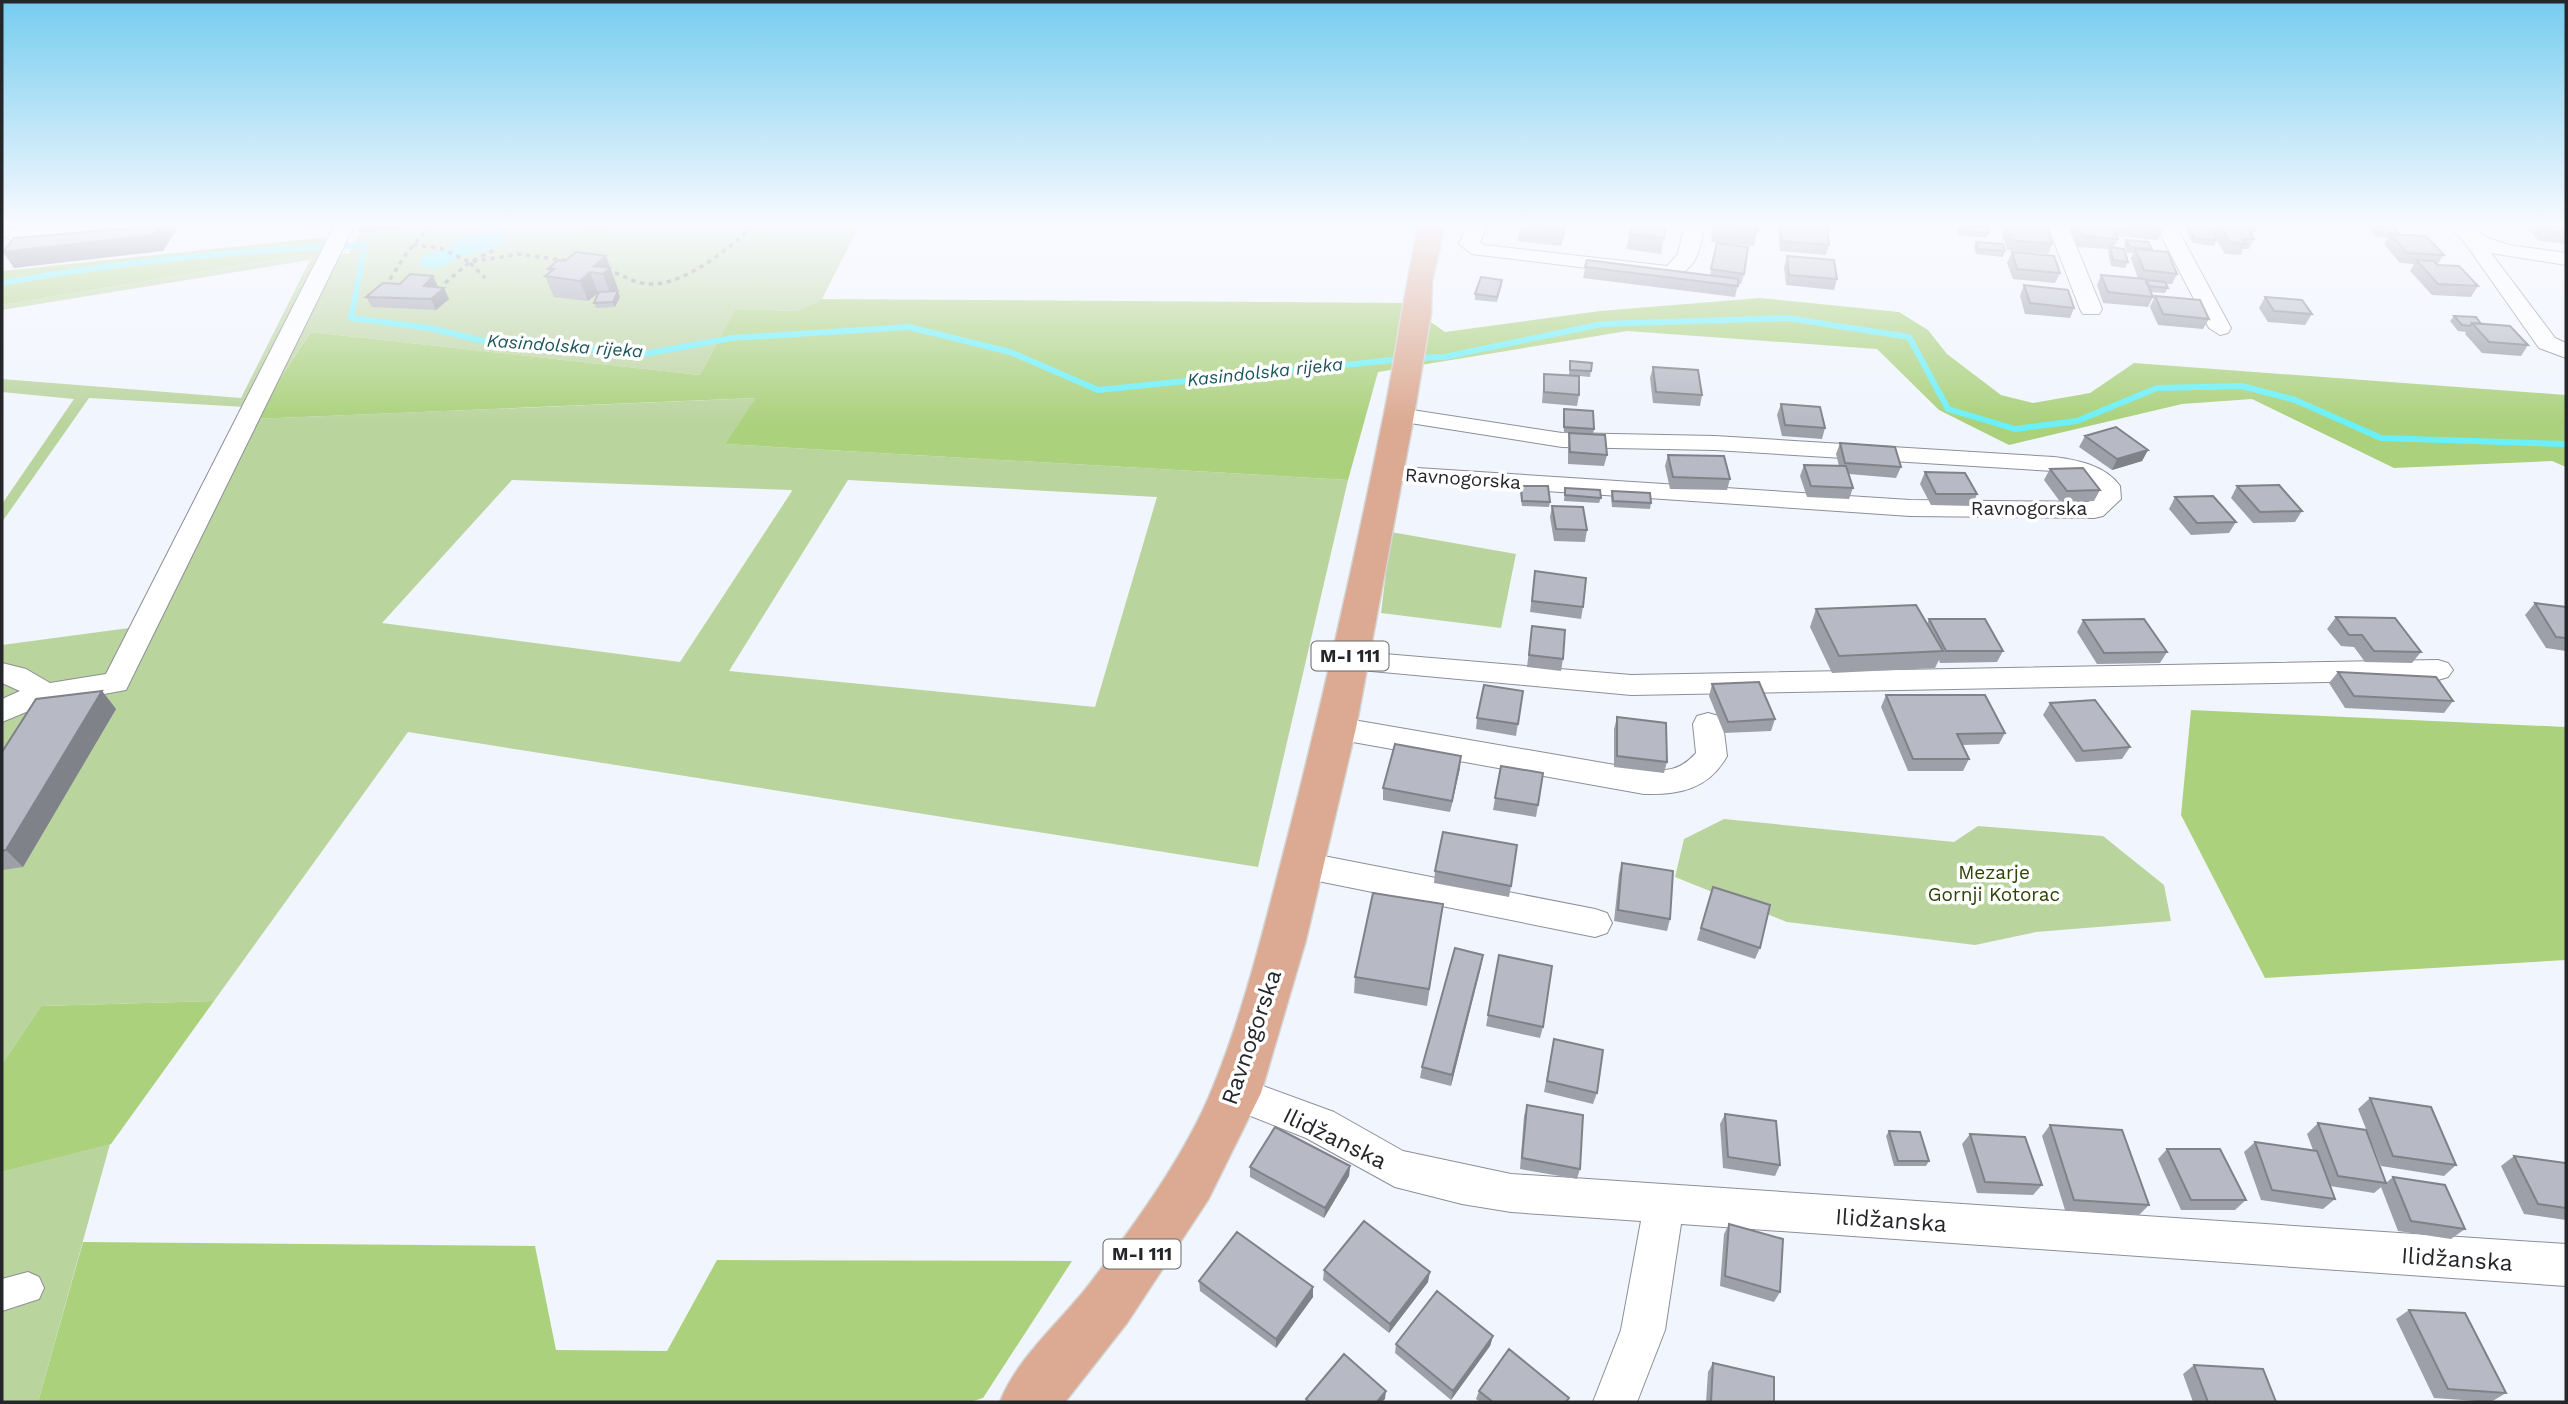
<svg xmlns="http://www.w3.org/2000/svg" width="2568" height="1404" font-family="'Work Sans',sans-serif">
<rect width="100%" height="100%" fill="#f1f5fe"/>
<path fill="#bad49e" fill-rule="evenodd" d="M398 226H859L822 299 797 311 735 309 700 375 311 332 253 419 757 398 725 444 1348 480 1258 867 408 732 214 1001 41 1006 2 1064V645L129 628 245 407 89 398 2 522V504L74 399 2 392V379L241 398 310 260 2 310V305L300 255 349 254 360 233 396 229ZM512 480 791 490 792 491 680 662 382 623ZM848 480 1157 497 1095 707 729 671Z
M1391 532 1516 554 1501 628 1381 613Z
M1724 819 1954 842 1978 826 2103 836 2164 885 2171 921 2036 932 1975 945 1787 922 1675 877 1684 839Z
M110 1144 38 1402H2V1172Z"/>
<path fill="#abd17d" d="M327 237 320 255H300L2 305V271Z
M1760 298 1899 312 1928 330 1947 354 2001 395 2033 403 2090 393 2134 363 2566 395V467L2552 461 2394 468 2252 399 2182 404 2009 445 1939 410 1877 349 1627 331 1378 372 1348 480 725 444 756 398 253 419 311 332 700 375 735 309 797 311 822 299 1404 303 1445 332 1600 311Z
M2191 710 2566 727V960L2265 978 2181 815Z
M214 1001 111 1144 2 1172V1064L41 1006Z
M83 1242 535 1246 556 1350 667 1351 717 1260 1072 1261 983 1398 970 1402H38Z"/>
<path fill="#6af0fa" d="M480 231 502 232 507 239C495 252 480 251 464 256 449 261 435 277 418 263L425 255 451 248 460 237Z"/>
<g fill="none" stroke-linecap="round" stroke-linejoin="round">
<path stroke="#6af0fa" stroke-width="6" d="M2 283C122 261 243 250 365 245L351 318 430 328 479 340 644 354 732 338 909 327 1010 352 1098 390 1403 359
M1416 358 1444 357 1602 324 1787 318 1909 337 1948 409 2015 429 2077 421 2157 388 2242 386 2295 400 2381 438 2566 444"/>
<defs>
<path id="pedestrian" d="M28 1272 39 1277 44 1288 39 1299 2 1311V1279Z"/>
<path id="minor" d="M33 226H109L99 232 11 240 2 235 4 230Z
M334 226H354L126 690 43 705 2 722V699L20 691 2 683V663L26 669 50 683 106 674Z
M1467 226H1487L1480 242 1484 245 1667 266 1678 254 1684 226H1704C1700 251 1696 272 1669 278L1472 254 1459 244Z
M2048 226H2068L2102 309 2099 314H2083L2080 309Z
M2156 226H2176L2231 328 2228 333 2220 335 2209 328Z
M2447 226H2469L2488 238 2509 245 2566 253V265L2491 253 2555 338 2566 343V358L2539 348 2463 240Z
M1399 408 1562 433 1715 436 2054 457C2077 460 2105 465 2120 486L2121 499 2103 516 2094 518 1910 516 1386 480 1377 478 1374 473 1377 468 1386 466 1910 500 2088 502 2095 497V488L2074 476 2054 471 1715 450 1562 447 1391 420 1387 415 1391 410Z
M1349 651 1631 675 2438 660 2448 663 2453 670 2448 677 2438 680 1631 695 1339 668 1335 661 1339 654Z
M1708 713 1719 716 1723 724 1727 756C1709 789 1679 795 1644 794L1336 739 1325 736 1321 728 1325 720 1336 717 1644 770C1667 771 1680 771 1696 753L1693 724 1697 716Z
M1303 852 1595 909 1607 913 1612 923 1607 933 1595 937 1303 878 1291 874 1286 865 1291 856Z
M1236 1076 1334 1112 1403 1151 1511 1174 2566 1244V1286L1681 1224 1665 1330 1637 1402H1593L1621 1330 1641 1221 1511 1212 1462 1204 1395 1187 1306 1138 1223 1105 1217 1093 1223 1081Z"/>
<path id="primary" d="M1419 226H1445L1432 281 1431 314 1414 415 1356 728 1306 940 1261 1093 1208 1200 1127 1323 1065 1402H1000C1017 1358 1059 1323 1088 1286 1133 1227 1186 1155 1213 1087 1243 1014 1263 931 1283 855 1321 709 1354 562 1384 414 1397 351 1404 288 1419 226Z"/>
</defs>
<use href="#pedestrian" stroke="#8b8f97" stroke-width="2"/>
<use href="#minor" stroke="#8b8f97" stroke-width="2"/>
<use href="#primary" stroke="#d3d4d4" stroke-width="3"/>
<path stroke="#82848a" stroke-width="3.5" stroke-dasharray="4.5 4.5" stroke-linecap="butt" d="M413 245 440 248 470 262 519 254 569 261
M470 263 485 278
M606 271C620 272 629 281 642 283 678 291 729 249 752 226
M445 283 470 262 494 250
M385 287 406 254 430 226"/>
<use href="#pedestrian" fill="#fff" fill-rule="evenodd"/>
<use href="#minor" fill="#fff" fill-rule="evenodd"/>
<use href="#primary" fill="#dcaa92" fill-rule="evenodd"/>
</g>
<path fill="#9da0a9" d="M581 226H606L605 228 581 227Z
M1520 226H1567L1561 246 1518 241Z
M1628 226H1666L1661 254 1626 249 1631 226Z
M1712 226H1758L1754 246 1711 242Z
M1779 226H1827L1829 245 1826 255 1780 251 1778 232Z
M1957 226H1987L1988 233 1986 238 1958 235Z
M2005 226H2027L2052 244 2048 254 2007 250 2002 234Z
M2070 226H2111L2118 239 2114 247 2128 262 2125 268 2111 266 2108 252 2109 249 2078 247 2069 229Z
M2112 226H2161L2163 229 2158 240 2117 236Z
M2186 226H2209L2211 229 2212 226H2252L2255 230 2252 236 2254 239 2249 249H2243L2241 255 2225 254 2215 237 2217 240 2214 246 2192 243 2185 229Z
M2368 226H2394L2399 234 2444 255 2437 265 2478 286 2471 297 2432 295 2410 271 2414 264 2400 263 2384 244 2388 238 2375 237Z
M2525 226H2566V244L2539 241Z
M2126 240 2152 249 2151 251 2177 274 2172 284H2166L2168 288 2165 293 2151 292 2153 297 2148 307 2103 303 2097 285 2101 275 2138 278 2131 259 2133 253H2127L2124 245Z
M1976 242 2005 251 2003 257 1976 254 1974 247Z
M1717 243 1744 274 1741 284H1738L1735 297 1583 278 1587 260 1710 275Z
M2012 252 2060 273 2055 283 2013 279 2007 263Z
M606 256 618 289 615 291 620 297 615 307 596 308 594 303 599 293 588 301 554 297 545 276 549 273 548 269 565 261Z
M1787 256 1837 279 1834 290 1786 285 1784 267Z
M433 276 438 287 437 288H444L449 299 436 310 372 307 366 297 400 284Z
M1502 285 1497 302 1475 300V294Z
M2024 285 2074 308 2070 318 2025 314 2020 296Z
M2155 296 2209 319 2203 329 2158 325 2150 307Z
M2265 297 2312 314 2305 325 2268 322 2259 308Z
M2454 316 2481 324 2528 345 2521 356 2482 353 2465 334 2466 332 2458 331 2450 321Z
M1570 361 1591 371 1590 377 1569 375Z
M1653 367 1702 395 1700 406 1653 403 1650 378Z
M1544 374 1579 395 1577 406 1542 403Z
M1781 404 1825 428 1822 439 1782 436 1777 415Z
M1564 409 1594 429 1593 434 1564 432 1563 414Z
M1569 433 1607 455 1604 466 1568 464V444Z
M2085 436 2148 450 2142 461 2112 470 2079 447Z
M1840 443 1901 467 1896 478 1849 474 1853 488 1849 499 1807 497 1800 476 1804 465 1839 466 1836 454Z
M1668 455 1730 479 1727 490 1670 489 1665 466Z
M2050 469 2100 490 2094 501 2061 503 2044 480Z
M1925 472 1977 494 1972 506 1931 505 1920 484Z
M1521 486 1550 502 1549 507 1522 506 1520 491Z
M2237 486 2302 511 2295 522 2253 523 2231 498Z
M1565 488 1601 498 1599 503 1564 501Z
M1612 491 1651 503 1650 509 1612 507 1611 497Z
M2175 497 2236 522 2229 533 2191 535 2169 509Z
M1552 506 1587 530 1585 542 1554 541 1550 517Z
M1535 571 1583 607 1581 619 1530 612Z
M2535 603 2566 607V651L2546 648 2525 615Z
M1816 609 1927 624 1929 619 2003 651 1997 662 1940 663 1939 660 1935 668 1832 673 1810 627Z
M2336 617 2421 652 2412 663 2365 662 2354 647 2341 646 2327 629Z
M2083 620 2167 652 2160 663 2097 664 2077 632Z
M1532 626 1563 659 1561 671 1527 667Z
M2338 672 2453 701 2444 713 2345 708 2329 683Z
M1712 684 1775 719 1771 731 1724 733 1709 696Z
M102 691 116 709 23 867 2 870V752Z
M1523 691 1516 736 1476 729 1477 718Z
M1886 695 2005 733 1999 744 1962 745 1969 759 1963 771H1908L1881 707Z
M2050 703 2130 747 2122 759 2076 762 2043 715Z
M1617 717 1667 762 1664 773 1614 767V729Z
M1501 766 1538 805 1536 817 1493 810Z
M1460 768 1450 812 1383 800V788Z
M1622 863 1670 919 1667 931 1614 921 1619 874Z
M1435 871 1511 886 1509 897 1434 883Z
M1713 887 1760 948 1755 959 1697 940Z
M1443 904 1427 1006 1354 993 1355 977Z
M1483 955 1451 1086 1420 1078 1422 1067Z
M1499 955 1543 1027 1540 1038 1486 1026Z
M1554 1039 1597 1093 1593 1104 1544 1092Z
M2370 1098 2456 1165 2444 1176 2381 1166 2358 1109Z
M1527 1105 1580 1169 1577 1179 1520 1169 1524 1116Z
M1725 1114 1780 1165 1775 1176 1723 1168 1720 1124Z
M2318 1123 2386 1183 2374 1193 2330 1186 2335 1199 2323 1209 2261 1200 2244 1152 2255 1142 2313 1150 2307 1134Z
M2050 1125 2149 1205 2139 1215 2065 1210 2042 1136Z
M1889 1131 1929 1161 1926 1166H1894L1886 1136Z
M1970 1134 2042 1185 2033 1195 1977 1193 1962 1144Z
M2167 1149 2246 1200 2235 1210H2181L2158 1159Z
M2514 1156 2566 1163V1220L2524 1214 2501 1166Z
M1350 1166 1349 1176 1324 1218 1250 1177V1167Z
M2393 1177 2465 1229 2451 1239 2398 1231 2381 1187Z
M1729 1224 1780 1292 1774 1302 1720 1286 1724 1234Z
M1324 1270 1428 1282 1389 1333 1323 1280Z
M1199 1281 1313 1287V1297L1276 1348 1200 1291Z
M2409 1310 2506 1393 2491 1402 2434 1398 2396 1319Z
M1493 1336 1490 1346 1451 1400 1395 1353 1396 1344Z
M1713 1363 1774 1402H1706L1708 1372Z
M2194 1365 2276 1402H2193L2183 1374Z
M1479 1391 1569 1398 1567 1402H1480L1476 1399Z"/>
<path fill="#808289" d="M160 226H175L177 229 163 251 14 268 3 252Z
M356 226H398L396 229 360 233Z
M1565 226H1567L1561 246 1563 231Z
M606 256 618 289 611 295 603 274 594 266Z
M590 272 598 293 588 301 580 281Z
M433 276 438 287 429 296 424 286Z
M444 288 449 299 436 310 431 299Z
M618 291 620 297 615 307 613 302Z
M2148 450 2142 461 2112 470 2117 459Z
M102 691 116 709 23 867 6 850Z
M1461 756 1460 768 1450 812 1452 801Z
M1483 955 1481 967 1451 1086 1452 1075Z
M1350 1166 1349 1176 1324 1218 1325 1208Z
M1430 1272 1428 1282 1389 1333 1390 1324Z
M1313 1287V1297L1276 1348V1339Z
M1493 1336 1490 1346 1451 1400 1453 1391Z
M1386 1391 1385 1399 1382 1402H1377Z"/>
<path fill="#b7bac4" stroke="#808289" stroke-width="2" d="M135 226H160L154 235 3 252 14 238 133 228Z
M1527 226H1565L1563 231Z
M1631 226H1666L1664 238 1629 234Z
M1714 226H1758V231Z
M1781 226H1827L1829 245 1782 241Z
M1959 226H1987L1988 233 1960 230Z
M2007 226H2027L2047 228 2052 244 2011 240Z
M2077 226H2111L2118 239 2082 236Z
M2128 226H2161L2163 229Z
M2188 226H2209L2217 240 2194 238Z
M2220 226H2252L2255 230H2248L2254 239H2243L2246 244 2230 243Z
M2374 226H2394L2399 234 2378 232Z
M2541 226H2566V233L2546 231Z
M2390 234 2426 236 2444 255 2407 253Z
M2126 240 2148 242 2152 249 2130 247Z
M1976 242 2003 244 2005 251 1978 249Z
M1717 243 1748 247 1744 274 1711 269Z
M2110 247 2124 249 2128 262 2113 260Z
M2135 249 2168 252 2177 274 2144 270Z
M576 252 606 256 594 266 610 268 603 274 590 272 580 281 545 276 554 269H548L558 260 565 261Z
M2012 252 2054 256 2060 273 2017 269Z
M1787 256 1834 260 1837 279 1789 275Z
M1587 260 1738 279V286L1585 267Z
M2416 260 2434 261 2437 265 2459 266 2478 286 2438 284Z
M410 274 433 276 424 286 444 288 431 299 366 297 383 283 400 284Z
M2101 275 2145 279 2153 297 2108 292Z
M1481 277 1502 280 1497 297 1475 294Z
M2146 280 2165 282 2168 288 2149 286Z
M2024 285 2068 290 2074 308 2030 303Z
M618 291 613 302 594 303 599 292Z
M2155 296 2200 300 2209 319 2163 314Z
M2265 297 2302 300 2312 314 2274 311Z
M2454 316 2476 317 2481 324 2472 323 2470 326 2462 325Z
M2472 323 2510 326 2528 345 2489 342Z
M1570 361 1592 363 1591 371 1570 370Z
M1653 367 1698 370 1702 395 1656 392Z
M1544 374 1579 376V395L1544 392Z
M1781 404 1820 407 1825 428 1785 425Z
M1564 409 1593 411 1594 429 1564 427Z
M2116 427 2148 450 2117 459 2085 436Z
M1569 433 1605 435 1607 455 1570 452Z
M1840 443 1895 447 1901 467 1845 463Z
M1668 455 1724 456 1730 479 1673 477Z
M1804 465 1846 466 1853 488 1811 486Z
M2083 468 2100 490 2067 491 2050 469Z
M1925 472 1965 473 1977 494H1936Z
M2279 485 2302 511 2260 512 2237 486Z
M1521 486H1548L1550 502 1522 501Z
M1565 488 1600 490 1601 498 1565 495Z
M1612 491 1650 493 1651 503 1613 501Z
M2213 496 2236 522 2197 523 2175 497Z
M1552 506 1583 507 1587 530 1556 529Z
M1535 571 1586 578 1583 607 1532 601Z
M2535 603 2566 607V638L2556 637Z
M1916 605 1943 651 1839 656 1816 609Z
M2336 617 2395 618 2421 652 2374 651 2362 635H2349Z
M1929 619H1985L2003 651H1946Z
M2144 619 2167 652 2104 653 2083 620Z
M1532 626 1565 630 1563 659 1529 655Z
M2338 672 2436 677 2453 701 2354 696Z
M1759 682 1775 719 1728 722 1712 684Z
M1484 685 1523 691 1518 724 1477 718Z
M102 691 6 850 2 851V752L36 699Z
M1886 695H1985L2005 733 1957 734 1969 759H1913Z
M2095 700 2130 747 2083 751 2050 703Z
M1617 717 1666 723 1667 762 1617 756Z
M1395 744 1461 756 1452 801 1383 788Z
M1501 766 1543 773 1538 805 1495 798Z
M1443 832 1517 845 1511 886 1435 871Z
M1622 863 1673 871 1670 919 1618 910Z
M1713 887 1770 905 1760 948 1701 928Z
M1373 893 1443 904 1429 989 1355 977Z
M1455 948 1483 955 1452 1075 1422 1067Z
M1499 955 1552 966 1543 1027 1488 1015Z
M1554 1039 1603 1050 1597 1093 1547 1081Z
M2370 1098 2431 1107 2456 1165 2393 1156Z
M1527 1105 1583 1115 1580 1169 1522 1158Z
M1725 1114 1776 1121 1780 1165 1728 1157Z
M2318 1123 2366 1130 2386 1183 2338 1176Z
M2050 1125 2122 1130 2149 1205 2074 1200Z
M1275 1127 1350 1166 1325 1208 1250 1167Z
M1889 1131 1920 1132 1929 1161H1898Z
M1970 1134 2025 1137 2042 1185 1985 1182Z
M2255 1142 2317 1151 2335 1199 2272 1190Z
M2167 1149H2220L2246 1200H2191Z
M2514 1156 2566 1163V1208L2538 1204Z
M2393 1177 2445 1185 2465 1229 2411 1221Z
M1364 1221 1430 1272 1390 1324 1324 1270Z
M1729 1224 1783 1239 1780 1292 1725 1276Z
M1237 1232 1313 1287 1276 1339 1199 1281Z
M1437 1291 1493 1336 1453 1391 1396 1344Z
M2409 1310 2465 1313 2506 1393 2448 1389Z
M1509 1349 1569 1398 1566 1402H1493L1479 1391Z
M1344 1354 1386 1391 1377 1402H1309L1306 1399Z
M1713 1363 1774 1377V1402H1711Z
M2194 1365 2263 1369 2276 1402H2208Z"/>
<linearGradient id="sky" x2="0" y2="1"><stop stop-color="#75ccef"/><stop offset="0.53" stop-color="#f9faff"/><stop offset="1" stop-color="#f9faff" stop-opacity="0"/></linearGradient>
<rect width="2568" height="423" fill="url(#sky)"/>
<g text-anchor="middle" stroke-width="7" stroke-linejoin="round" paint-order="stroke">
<g font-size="18" font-style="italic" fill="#1b5559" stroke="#fff">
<text transform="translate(565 346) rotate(4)" y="6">Kasindolska rijeka</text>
<text transform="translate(1265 372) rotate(-6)" y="6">Kasindolska rijeka</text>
</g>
<g fill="#fff" stroke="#666769" stroke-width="2">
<rect x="1311.5" y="641.5" width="77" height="29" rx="5"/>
<rect x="1103.5" y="1239.5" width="77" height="29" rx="5"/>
</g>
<g font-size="18" font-weight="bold" fill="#252629">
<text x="1350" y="662">M-I 111</text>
<text x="1142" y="1260">M-I 111</text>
</g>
<g font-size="19" fill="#252629" stroke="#fff">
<text transform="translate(1463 478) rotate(4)" y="7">Ravnogorska</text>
<text x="2029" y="515">Ravnogorska</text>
</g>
<g font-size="19" fill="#2c4305" stroke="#fff">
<text x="1994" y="879">Mezarje<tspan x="1994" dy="22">Gornji Kotorac</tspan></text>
</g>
<g font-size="23" fill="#252629" stroke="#fff">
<text transform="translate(1251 1037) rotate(-71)" y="8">Ravnogorska</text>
<text transform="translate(1335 1138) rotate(26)" y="8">Ilidžanska</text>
<text transform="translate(1891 1220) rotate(4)" y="8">Ilidžanska</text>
<text transform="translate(2457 1259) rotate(4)" y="8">Ilidžanska</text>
</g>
</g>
<rect width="2568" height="1404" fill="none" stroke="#252629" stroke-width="7"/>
</svg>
